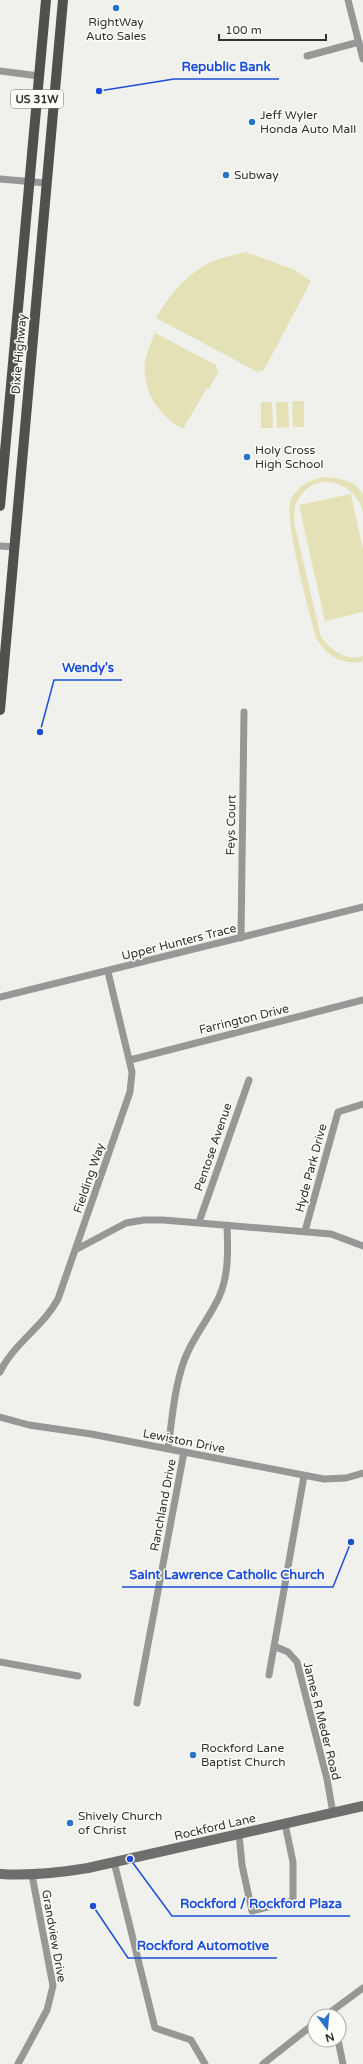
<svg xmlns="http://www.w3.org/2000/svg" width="363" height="2064" font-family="'Varela Round',sans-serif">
<rect width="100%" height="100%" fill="#f0f0ec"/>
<path fill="#e5e1b7" d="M246 252 295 270 311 281 264 370 258 372 156 318C168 297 185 276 207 264 219 258 234 255 246 252Z
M155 333 216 365 218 372 209 389 207 388 183 429C159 416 142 391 145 363 146 353 152 342 155 333Z
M292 401H304V427H293Z
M261 402H272L273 428H261Z
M276 402H288L289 427 277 428Z
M324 477C337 478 359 480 363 496 363 500 363 507 363 512 356 482 316 469 299 498 294 505 294 514 294 522L321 637C331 650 345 662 363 656L362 662C340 664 327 656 316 638 310 613 283 519 291 500 297 486 310 480 324 477Z
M351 494 363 550V612L325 621 299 505Z"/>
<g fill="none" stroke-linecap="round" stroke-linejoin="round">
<path stroke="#979796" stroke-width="7" d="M348 0 363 59
M307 56 359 42
M0 71 39 76
M0 179 46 183
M0 546 15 547
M241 938 244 712
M0 997 363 907
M130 1060 363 1000
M199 1222 249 1080
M305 1231 338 1112 363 1104
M77 1249 126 1223 144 1220H163L331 1234 363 1246
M0 1372C14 1343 43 1327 58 1299L130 1092 132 1072 108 972
M0 1417 29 1425 91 1434 324 1479 346 1478 363 1473
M168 1449C172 1420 174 1389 184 1361 192 1338 209 1319 219 1297 229 1275 228 1249 227 1225
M274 1646 288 1652 297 1662 327 1779 333 1813
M0 1662 78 1676
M269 1675 304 1476
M137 1703 184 1452
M239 1834 242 1865 252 1911 293 1901V1862L285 1824
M114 1862 155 2028 191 2040 205 2064
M325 2016 363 1988
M338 2040 343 2064
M18 2064 47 2010 53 1986 32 1875
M263 2064 315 2023"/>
<path stroke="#6e6e6c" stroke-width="10" d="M0 1874C30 1876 58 1873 88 1868L363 1806"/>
<path stroke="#50504e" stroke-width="10" d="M0 506 46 0
M0 710 63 0"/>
</g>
<g fill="#2975c5" stroke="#fdfdfa" stroke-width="1.5">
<circle cx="116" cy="8" r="4"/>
<circle cx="252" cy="122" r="4"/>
<circle cx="226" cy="175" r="4"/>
<circle cx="247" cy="457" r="4"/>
<circle cx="193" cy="1755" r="4"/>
<circle cx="70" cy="1823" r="4"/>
</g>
<g text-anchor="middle" stroke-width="3" stroke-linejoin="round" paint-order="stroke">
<rect fill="#fdfdfa" stroke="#6e6e6d" stroke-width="1" x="11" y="90" width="52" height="18" rx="3"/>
<g font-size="11" font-weight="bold" fill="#313130">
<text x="37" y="103">US 31W</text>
</g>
<g font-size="12" fill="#313130" stroke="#fdfdfa" text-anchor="start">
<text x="116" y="26" text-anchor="middle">RightWay<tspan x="116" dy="14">Auto Sales</tspan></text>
<text x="260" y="119">Jeff Wyler<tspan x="260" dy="14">Honda Auto Mall</tspan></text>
<text x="234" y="179">Subway</text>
<text x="255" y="454">Holy Cross<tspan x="255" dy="14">High School</tspan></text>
<text x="201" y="1752">Rockford Lane<tspan x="201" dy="14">Baptist Church</tspan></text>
<text x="78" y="1820">Shively Church<tspan x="78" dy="14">of Christ</tspan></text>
</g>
<g font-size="12" fill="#313130" stroke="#fdfdfa">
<text transform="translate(19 354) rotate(-85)" y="4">Dixie Highway</text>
<text transform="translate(231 825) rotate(-89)" y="4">Feys Court</text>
<text transform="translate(179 942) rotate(-14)" y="4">Upper Hunters Trace</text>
<text transform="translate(244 1019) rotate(-14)" y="4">Farrington Drive</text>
<text transform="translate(213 1147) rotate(-71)" y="4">Pentose Avenue</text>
<text transform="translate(311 1168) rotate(-75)" y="4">Hyde Park Drive</text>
<text transform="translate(89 1178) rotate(-71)" y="4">Fielding Way</text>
<text transform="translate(184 1441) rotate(11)" y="4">Lewiston Drive</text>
<text transform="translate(163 1505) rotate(-79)" y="4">Ranchland Drive</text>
<text transform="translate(322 1721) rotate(76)" y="4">James R Meder Road</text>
<text transform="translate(215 1827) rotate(-13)" y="4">Rockford Lane</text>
<text transform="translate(54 1936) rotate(80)" y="4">Grandview Drive</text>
</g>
</g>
<path fill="none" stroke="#1d4ed8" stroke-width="1.5" d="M99 91L174 79H279M40 732L54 680H122M351 1542L333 1587H122M130 1859L172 1916H350M93 1906L128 1958H277"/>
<g fill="#1d4ed8" stroke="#fdfdfa" stroke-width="1.5">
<circle cx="99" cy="91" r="4"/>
<circle cx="40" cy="732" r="4"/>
<circle cx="351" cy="1542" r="4"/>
<circle cx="130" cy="1859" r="4"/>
<circle cx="93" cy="1906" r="4"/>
</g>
<g font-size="13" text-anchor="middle" font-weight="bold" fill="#1d4ed8" stroke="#fdfdfa" stroke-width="3" stroke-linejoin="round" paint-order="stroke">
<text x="226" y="71">Republic Bank</text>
<text x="88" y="672">Wendy's</text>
<text x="227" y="1579">Saint Lawrence Catholic Church</text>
<text x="261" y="1908">Rockford / Rockford Plaza</text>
<text x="203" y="1950">Rockford Automotive</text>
</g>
<g transform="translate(327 2028) rotate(164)"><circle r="19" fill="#fdfdfa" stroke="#ababa9"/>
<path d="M0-3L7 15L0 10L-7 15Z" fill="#2975c5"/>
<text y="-6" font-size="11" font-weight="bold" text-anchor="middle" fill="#313130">N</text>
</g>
<path d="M219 34v6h107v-6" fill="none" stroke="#313130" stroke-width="2"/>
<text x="225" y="34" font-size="12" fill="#313130" stroke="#fdfdfa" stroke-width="3" paint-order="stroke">100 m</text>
</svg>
